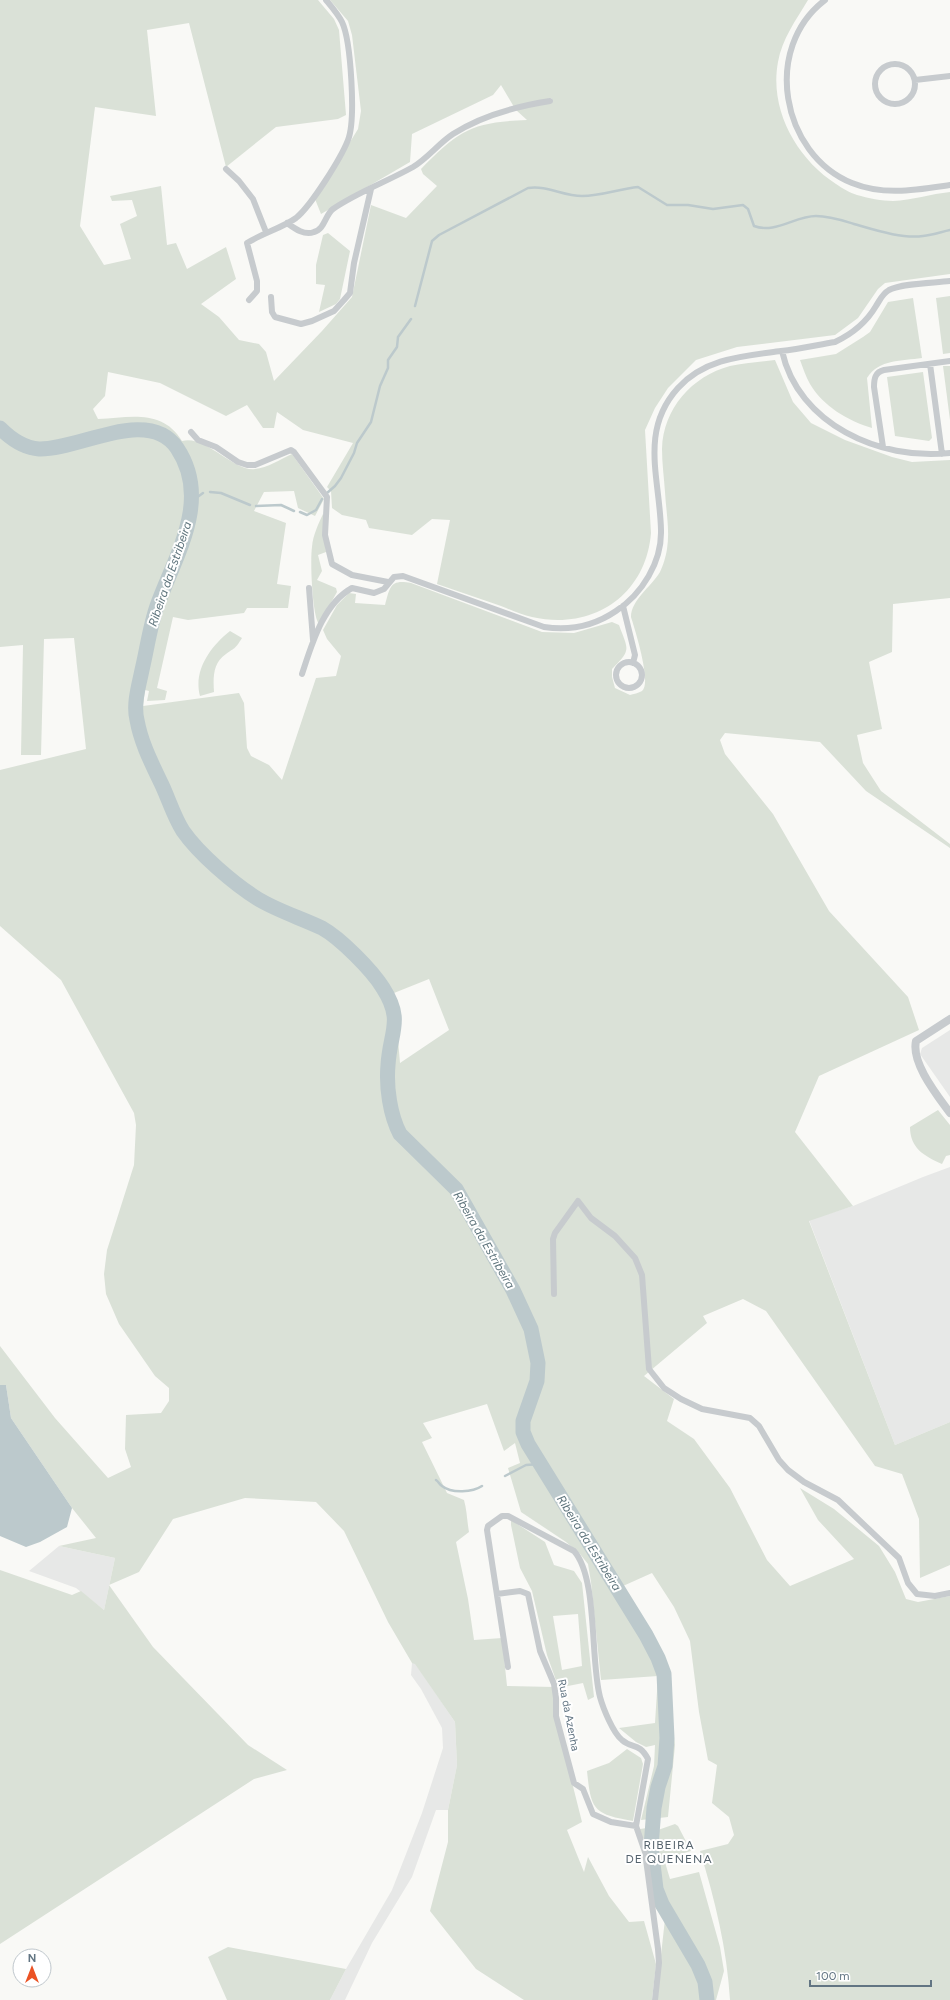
<svg xmlns="http://www.w3.org/2000/svg" width="950" height="2000" font-family="Figtree,sans-serif">
<rect width="100%" height="100%" fill="#f9f9f6"/>
<path fill="#e7e8e7" d="M950 1030V1097L920 1054 922 1048Z
M950 1167V1422L895 1445 809 1220 853 1206 923 1177Z
M59 1546 115 1558 104 1610 76 1588 29 1571Z
M412 1663H415L455 1722 457 1765 448 1810H436L412 1877 372 1943 345 2000H330L346 1969 392 1890 422 1813 443 1748 442 1728 421 1689 411 1675Z"/>
<path fill="#dae1d7" fill-rule="evenodd" d="M0 0H318L334 19 339 30 346 115 338 119 276 127 226 167 189 23 147 30 156 116 95 107 80 226 104 265 131 259 120 224 137 216 132 200 112 201 110 196 161 186 167 245 176 243 187 269 226 247 236 279 201 304 219 317 239 340 259 344 266 352 274 381 322 331 352 297 371 205 406 218 437 186 423 174 421 169C459 130 472 122 527 120L516 110 548 103 552 98 514 107 501 85 493 95 412 134 410 162 321 214 315 199 358 129 361 111 352 35 348 21 330 0H808C796 20 782 39 778 62 769 110 797 159 836 184 842 188 850 193 857 195 867 198 883 201 893 201 912 200 931 194 950 192V274L885 283 878 289 858 318 835 335 737 347 696 360 668 388 655 408 645 430 651 533C646 595 593 631 532 617 522 615 511 610 501 606 480 599 458 591 437 584L450 520 432 519 412 535 369 528 366 520 342 515 332 508 331 491 327 487 353 443 303 430 277 412 274 428H263L247 405 226 416 160 383 108 372 105 396 93 409 98 419C131 417 163 409 182 441 205 434 234 472 255 469 267 468 281 459 292 454L324 499 315 516 298 508 294 491 264 492 254 511 286 523 277 584 291 586 288 608H247L244 613 188 620 173 617 157 688 167 691 165 700 147 701 149 691 145 690 143 706 239 693 244 703 247 748 251 756 269 765 282 780 316 678 336 676 341 656 327 639 323 630 337 605 349 593 356 594 355 603 385 605C390 587 390 579 411 583L542 632 574 633 612 622 619 625C628 650 632 649 612 669V677L615 688 630 695C633 694 639 693 642 691 652 683 635 630 631 617 631 600 651 587 660 572 663 566 666 556 667 549 670 530 666 511 665 492 664 478 662 463 662 449 663 409 692 376 730 366 744 363 760 362 775 360L793 402 811 423 845 440 892 457 912 462 950 460V598L893 604 892 652 869 662 882 729 857 735 863 763 881 791 950 844V848L866 791 820 742 725 733 720 740 725 754 773 814 829 911 908 997 919 1030 819 1076 795 1132 853 1206 809 1221 895 1445 950 1422V1565L920 1578 919 1519 902 1474 875 1466 766 1311 743 1299 703 1316 707 1323 644 1376 674 1399 667 1421 694 1439 730 1488 767 1560 790 1586 854 1559 818 1520 800 1488 834 1509 879 1546 895 1572 906 1599 918 1602 950 1596V2000H730C727 1949 715 1900 700 1851L728 1844 734 1835 729 1817 712 1803 717 1765 708 1760 699 1712 690 1641 674 1607 652 1573 623 1586 653 1637 669 1679 670 1707 675 1745 668 1817 641 1820 654 1766 655 1745 646 1747 636 1742 619 1728 655 1723 658 1676 601 1680 591 1582 588 1564 580 1554 566 1542 521 1512 508 1468 520 1463 515 1443 504 1451 487 1404 423 1423 432 1438 422 1442 447 1493 464 1500C467 1511 467 1521 469 1532L456 1542 468 1599 474 1640 502 1638 507 1686 554 1687V1711L582 1822 567 1830 584 1872 588 1857 609 1896 629 1922 644 1921 656 1964 652 2000H524L476 1969 430 1911 448 1842V1810L457 1765 455 1722 415 1664 412 1663 388 1622 344 1531 316 1502 245 1498 173 1519 139 1572 109 1585 153 1647 248 1745 287 1770 254 1779 0 1944V1570L72 1595 81 1591 104 1610 115 1558 59 1546 96 1538 72 1508 11 1418 6 1385H0V1346L55 1418 108 1478 131 1467 125 1449 126 1415 161 1413 169 1401V1388L155 1376 119 1324 106 1294 104 1274 107 1250 134 1165 136 1125 134 1113 61 980 0 926V770L86 749 74 638 44 639 41 755H21L23 645 0 647ZM429 979 449 1030 400 1063 394 993Z
M328 233 350 251 340 299 336 304 319 312 325 285 316 284V265L323 235Z
M950 296V353L943 354 936 298Z
M913 298 922 358C902 361 879 359 867 378L872 428C848 421 823 406 810 384 806 377 803 368 800 360L836 354 863 337 870 332 888 302Z
M943 366H950V420Z
M923 372 932 438 929 441 895 436 887 377Z
M323 514 326 552 318 555 322 571 317 580 336 588 337 592 319 624C312 615 310 559 312 547 313 535 318 525 323 514Z
M230 631 242 638C235 649 236 647 226 654 213 663 213 677 214 692L200 696C193 670 211 646 230 631Z
M938 1110 950 1125V1155L946 1156 942 1164C924 1156 910 1148 910 1127Z
M511 1520 545 1542 554 1565 574 1571 582 1583 594 1697 588 1700 583 1683 563 1687 558 1686 547 1655 532 1591 520 1568 511 1525ZM578 1614 582 1666 562 1670 553 1616Z
M627 1749 641 1758 643 1764 633 1821C593 1814 591 1810 587 1771L609 1763Z
M675 1824 678 1826 691 1851 664 1859 670 1879 699 1872 720 1947 724 1971 716 2000H656L665 1919 655 1907 650 1857 645 1840 638 1832 640 1829 654 1827 658 1830Z
M228 1947 346 1969 330 2000H227L208 1957Z"/>
<path fill="#bcc9cc" d="M0 1385H6L11 1418 72 1508 67 1527 40 1542 26 1547 0 1536Z"/>
<g fill="none" stroke-linecap="round" stroke-linejoin="round">
<path stroke="#bcc9cc" stroke-width="2.5" d="M415 306 432 241 439 235 528 188C547 185 563 196 582 196 601 196 619 189 638 187L667 205H688L713 209 743 205 748 209 754 226C775 234 795 216 816 216 830 216 841 220 854 224 875 230 902 239 923 236 932 235 941 232 950 230
M210 492 221 493 250 505
M327 493 335 486 341 478 354 453 357 443 371 422 380 386 388 368V360L397 347 398 337 411 319
M192 501 203 493
M256 506 281 505 294 511
M300 512 307 515 316 510 322 499
M505 1476 526 1465 540 1464
M436 1480C439 1482 439 1484 442 1486 452 1494 473 1492 482 1486"/>
<path stroke="#bcc9cc" stroke-width="15" d="M0 428C10 438 24 448 39 449 79 450 148 406 177 448 212 500 175 556 157 606 150 626 147 649 142 670 139 685 133 704 137 720 141 743 152 764 162 785 169 800 174 817 183 831 199 854 234 884 258 899 278 911 301 918 322 928 340 938 372 970 383 988 404 1021 390 1031 388 1065 386 1087 390 1115 400 1134L456 1189 513 1290 531 1329 538 1363 537 1381 523 1421V1432L528 1444 646 1635 658 1658 664 1674 667 1738 665 1766 658 1787 654 1808 651 1847 656 1889 662 1904 698 1965 705 1982 707 2000"/>
<path stroke="#c7cbce" stroke-width="6" d="M825 0C762 48 781 154 852 183 884 196 916 190 950 185
M875 84a20 20 0 1 1 40 0a20 20 0 1 1-40 0Z
M915 80 950 76
M226 169 239 181 253 199 266 232
M287 223C294 228 304 236 314 232 325 229 325 215 333 209 356 193 388 181 413 167 428 158 439 143 453 134 481 116 518 106 550 101
M271 297 272 312 275 317 301 324 312 321 334 311 344 300 350 293 354 263 371 189
M249 300 257 291V281L247 243C261 234 284 227 296 218 311 206 341 158 348 140 356 120 351 41 342 22 338 14 331 6 326 0
M782 351C798 424 880 461 950 453
M930 364 942 454
M191 432 198 440 216 447 238 462 247 465H255L291 450 294 452 327 497 325 535 332 564 352 575 388 582
M883 447 874 387C874 379 875 372 884 370L950 361
M309 588 313 640
M623 606 635 655 633 663
M616 675a13 13 0 1 1 26 0a13 13 0 1 1-26 0Z
M302 674C312 644 323 604 352 588L374 593 384 589 394 577 403 576 544 627C570 631 594 626 616 611 642 594 662 562 661 530 660 479 639 431 678 388 705 358 744 356 781 351 799 349 817 345 835 342 852 334 866 323 876 306 880 300 882 294 889 290 902 283 935 283 950 281
M554 1294 553 1239 555 1233 578 1201 591 1218 615 1236 635 1258 642 1275 649 1369 664 1388 681 1399 702 1409 750 1418 759 1426 779 1460 788 1470 804 1482 838 1500 899 1558 908 1583 917 1594 935 1596 950 1593
M497 1594 520 1591 528 1594 540 1651 554 1684 556 1698V1716L574 1783 583 1789 593 1814 611 1822 636 1826
M508 1667 487 1530 488 1526 502 1516H508L574 1551C598 1578 590 1660 600 1697 603 1708 613 1733 622 1740 632 1749 639 1742 648 1759L636 1826 645 1852 658 1949 659 1963 655 2000"/>
<path stroke="#c7cbce" stroke-width="8" d="M950 1019 916 1041C911 1063 937 1095 950 1113"/>
</g>
<g text-anchor="middle" stroke-width="4" stroke-linejoin="round" paint-order="stroke">
<g font-size="11" fill="#627583" stroke="#fff">
<text transform="translate(569 1715) rotate(79)" y="4">Rua da Azenha</text>
</g>
<g font-size="12" font-style="italic" fill="#5e747c" stroke="#fff">
<text transform="translate(170 574) rotate(-71)" y="4">Ribeira da Estribeira</text>
<text transform="translate(484 1240) rotate(60)" y="4">Ribeira da Estribeira</text>
<text transform="translate(589 1543) rotate(58)" y="4">Ribeira da Estribeira</text>
</g>
<g font-size="12" letter-spacing="1" fill="#55636d" stroke="#fff">
<text x="669" y="1849">RIBEIRA<tspan x="669" dy="14">DE QUENENA</tspan></text>
</g>
</g>
<g transform="translate(32 1968)"><circle r="19" fill="#ffffff" stroke="#c0c8cd"/>
<path d="M0-3L7 15L0 10L-7 15Z" fill="#eb5224"/>
<text y="-6" font-size="11" font-weight="bold" text-anchor="middle" fill="#627583">N</text>
</g>
<path d="M810 1980v6h121v-6" fill="none" stroke="#627583" stroke-width="2"/>
<text x="816" y="1980" font-size="12" fill="#627583" stroke="#ffffff" stroke-width="3" paint-order="stroke">100 m</text>
</svg>
